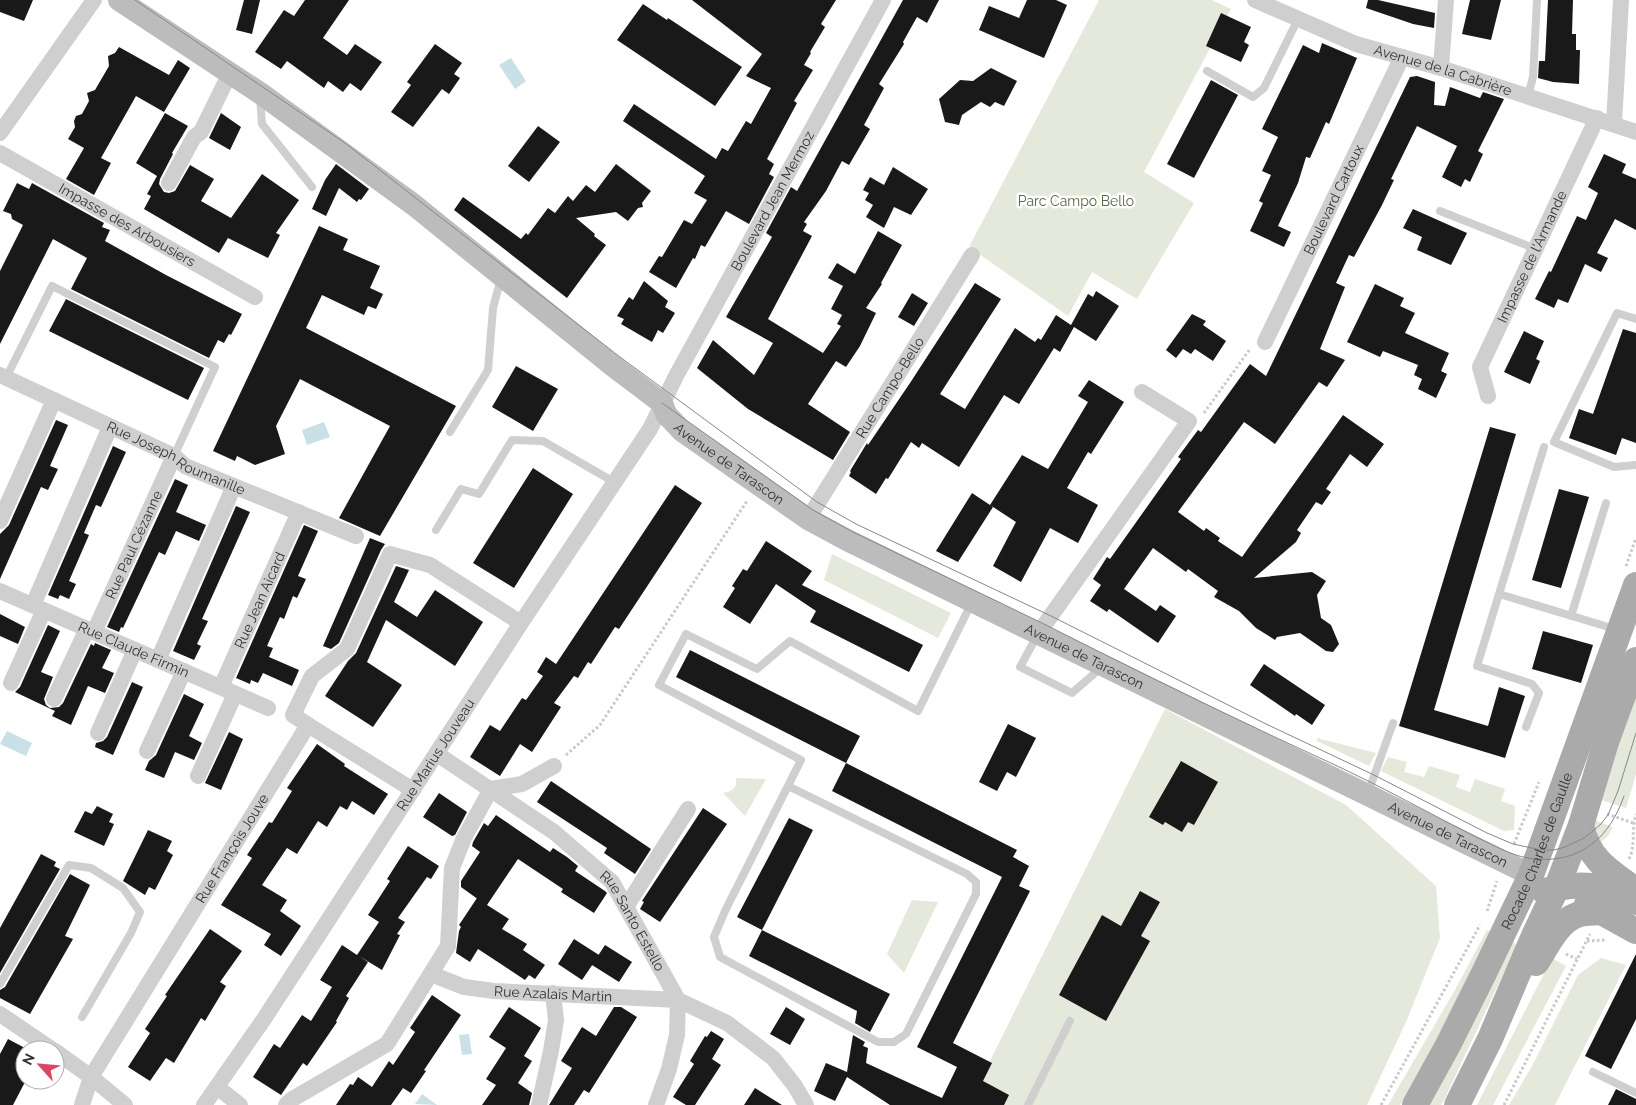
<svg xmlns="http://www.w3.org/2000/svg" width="1636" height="1105" font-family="Raleway,sans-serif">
<rect width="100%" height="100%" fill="#fff"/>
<path fill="#e4e9dc" d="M1099 0H1212L1231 9 1144 172 1194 203 1137 299 1092 272 1068 316 969 247Z
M832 554 951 613 938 638 824 580Z
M1636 686V774L1626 808 1595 798Z
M1165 709 1346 805 1436 886 1440 938 1406 1022 1367 1105H968Z
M1317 738 1376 753 1369 766 1317 741Z
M1388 757 1407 762 1404 772 1424 777 1429 766 1460 775 1456 787 1470 792 1475 779 1505 789 1501 801 1515 806 1514 830 1504 831 1381 771Z
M736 778 766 779 745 816 723 793C733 791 737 788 736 778Z
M1591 819 1613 827 1608 836 1599 844Z
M912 900 938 902 904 973 887 954Z
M1487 930 1492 932 1413 1084 1400 1105H1388L1455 990Z
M1510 941 1517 945 1444 1100 1441 1105H1426Z
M1552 958 1566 966 1493 1105H1477Z
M1601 958 1626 965 1555 1105H1509L1532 1066 1578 975Z"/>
<path fill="#cae0e7" d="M511 58 526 81 515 89 499 65Z
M324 422 330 437 307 445 302 430Z
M7 731 32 743 26 756 0 744Z
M469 1034 472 1054 462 1055 459 1035Z
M422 1094 437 1105 415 1104Z"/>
<path fill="#191919" d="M0 0H33L24 21 0 12Z
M244 0H260L252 34 236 30Z
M305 0H349L323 38 347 55 355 44 382 62 361 91 350 83 343 92 328 81 324 88 287 61 281 69 255 52 284 10 294 16Z
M692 0H836L821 24 825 27 810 52 811 53 804 65 813 70 794 101 797 103 767 159 774 164 769 174 774 177 749 224 726 211 705 247 701 245 695 259 693 258 676 288 649 272 659 256 662 257 684 220 692 224 707 200 694 193 705 176 623 121 634 104 716 159 722 148 728 151 746 121 751 124 771 88 746 76 762 54Z
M903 0H939L927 23 917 17 903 42 904 44 879 84 884 88 864 125 870 129 849 165 842 161 826 191 804 222 807 224 803 231 812 236 768 319 823 353 841 326 837 324 842 315 831 309 843 286 828 278 837 263 855 274 878 231 902 245 881 283 882 284 866 308 876 313 860 346 846 367 836 361 808 404 850 432 833 460 748 409 697 368 713 340 754 375 773 343 726 317 772 237 766 233 791 187 797 191Z
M1027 0H1056L1067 5 1044 58 979 30 989 6 1019 18Z
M1368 0H1378L1435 13 1434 28 1413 24 1366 8Z
M1470 0H1501L1491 40 1462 34Z
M1548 0H1573L1572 34H1576V50H1580L1579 84 1553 82 1538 78 1539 61H1545Z
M643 4 667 20 668 18 742 67 715 106 617 40Z
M1221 13 1251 27 1244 42 1249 45 1241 62 1206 46Z
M1322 43 1357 58 1329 124 1326 122 1310 158 1306 157 1298 183 1278 226 1291 232 1284 247 1250 231 1263 203 1259 201 1271 175 1262 171 1278 137 1262 129 1303 45 1319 53Z
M435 44 462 63 454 74 460 78 449 94 442 89 413 127 391 112 411 85 407 82Z
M119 47 169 75 178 60 190 68 164 112 136 96 101 158 111 163 94 195 66 179 84 148 68 139 75 127 74 121 76 116 82 114 89 101 87 93 95 90 109 66 108 56 115 53Z
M991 68 1017 81 1004 106 995 102 990 107 981 102 962 115 959 125 945 122 939 99 960 80 973 81Z
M1417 76 1435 82 1434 105 1445 106 1450 87 1480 98 1483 92 1504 99 1478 151 1483 154 1470 182 1465 179 1461 187 1442 177 1457 146 1417 126 1391 179 1394 180 1382 205 1354 257 1349 255 1336 283 1345 287 1320 349 1345 360 1327 387 1319 382 1275 444 1244 422 1178 512 1204 531 1206 528 1220 538 1218 541 1242 557 1343 415 1384 444 1367 467 1350 454 1326 489 1331 492 1322 505 1316 502 1297 530 1301 533 1296 542 1254 578 1312 572 1326 581 1317 595 1321 618 1331 625 1339 644 1333 652 1326 651 1300 633 1277 637 1275 640 1256 628 1239 611 1214 597 1218 591 1188 569 1186 572 1153 548 1124 589 1156 611 1160 605 1176 616 1158 643 1109 609 1107 612 1090 601 1101 585 1093 579 1107 557 1110 559 1181 459 1178 457 1198 430 1201 432 1250 364 1266 376 1410 77Z
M1211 80 1238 95 1194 178 1167 164Z
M165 113 188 126 172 153 173 154 160 179 159 184 164 192 169 193 175 191 190 165 214 179 201 201 231 218 262 174 299 200 276 233 280 235 268 258 228 238 219 253 144 209 151 196 147 194 157 176 136 163Z
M221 113 241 127 230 150 209 138Z
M538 126 560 142 529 182 508 166Z
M1604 154 1626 164 1622 173 1636 179V230L1615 219 1597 253 1608 258 1601 272 1585 264 1568 303 1558 299 1554 308 1535 299 1549 271 1551 272 1577 216 1586 220 1598 193 1588 187Z
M336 164 369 189 361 200 359 199 357 202 339 188 326 216 312 209 325 180Z
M616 164 651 191 642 203 643 207 638 208 628 221 616 212 576 218 595 234 594 236 606 245 567 298 454 210 463 197 521 239 526 233 528 235 548 208 555 213 568 196 573 201 586 185 595 192Z
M893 167 928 189 911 215 894 207 884 228 866 217 873 205 865 200 869 193 863 190 870 177 884 185Z
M17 183 29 189 32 183 104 223 102 227 110 230 105 241 166 275 242 314 231 335 229 334 224 343 218 340 209 358 71 289 87 258 53 239 0 344V271L23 225 12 219 11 214 3 211Z
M1413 209 1467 233 1451 265 1417 250 1422 237 1403 228Z
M319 226 348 239 343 250 380 266 370 288 383 294 376 309 368 306 364 315 322 295 306 328 456 406 380 536 339 518 390 426 300 379 276 426 285 454 255 465 237 456 235 461 213 451Z
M644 281 668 301 665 307 675 313 663 333 658 330 652 342 621 324 624 319 617 316 629 297 633 300Z
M975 283 1001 299 940 394 965 409 1015 328 1035 342 1038 338 1041 340 1056 315 1071 325 1088 294 1093 297 1096 291 1119 306 1096 341 1074 327 1060 352 1054 348 1019 404 1004 395 959 467 922 443 919 448 911 442 888 479 886 478 876 494 849 476 851 472 850 471 867 443 868 445 910 383Z
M1375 284 1404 298 1400 306 1415 313 1405 333 1449 353 1441 371 1447 374 1436 398 1418 389 1422 379 1414 375 1418 365 1383 351 1380 357 1347 342Z
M912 293 928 303 914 326 898 317Z
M66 299 204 368 188 400 49 331Z
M1192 314 1206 321 1203 325 1226 341 1213 361 1195 349 1191 354 1183 349 1176 358 1166 350Z
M1623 329 1636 333V443L1622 438 1616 455 1569 438 1579 409 1593 414Z
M1524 331 1544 341 1536 359 1540 361 1530 384 1504 372Z
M516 366 558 389 533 431 492 407Z
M1089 380 1124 402 1091 454 1088 452 1067 488 1098 505 1078 543 1050 528 1021 582 993 566 1016 522 990 505 1022 455 1048 469 1088 402 1078 396Z
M56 420 68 425 50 466 58 469 48 490 41 487 0 579V534L9 525Z
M1490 427 1516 434 1434 710 1488 726 1499 687 1525 696 1505 758 1399 726Z
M113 446 126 452 101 507 96 505 84 533 89 535 69 581 76 584 69 599 60 595 58 599 48 595Z
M533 468 573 494 514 588 473 563Z
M175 479 188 485 176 512 206 525 199 541 176 531 165 555 159 552 123 628 121 627 119 632 107 627Z
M675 485 702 503 619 629 615 627 591 664 588 662 578 678 574 676 554 703 561 707 532 752 520 744 500 776 470 757 490 725 500 731 522 698 526 700 543 676 537 672 546 657 556 664Z
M1559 489 1589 497 1561 588 1532 580Z
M972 493 993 507 958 562 936 551Z
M236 506 250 512 202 619 208 621 197 644 201 646 194 660 173 651Z
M304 525 318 531 298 576 306 579 297 598 293 596 284 619 280 617 267 646 273 648 269 657 299 670 292 686 263 673 258 683 251 680 250 684 236 678Z
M370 538 385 544 381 550 339 643 331 649 323 646Z
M766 541 812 571 802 585 923 645 909 672 810 622 816 611 776 584 750 624 723 607 735 588 732 586 743 569 747 571Z
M396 566 409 570 394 602 417 617 435 590 483 622 455 666 386 620 367 662 402 685 373 727 325 696 348 661 356 653Z
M0 614 25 627 18 644 0 636Z
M48 625 60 631 41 672 53 677 44 699 46 705 50 708 59 707 63 703 91 644 94 646 95 643 111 650 102 668 114 673 105 693 88 686 71 725 52 716 55 711 15 692 20 687Z
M1543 631 1593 645 1581 683 1532 669Z
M690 650 860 736 846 763 676 677Z
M1264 664 1325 705 1312 725 1296 714 1295 716 1250 685Z
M132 682 143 687 113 755 95 747 96 743 103 741 107 737Z
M184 694 204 704 189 736 202 743 194 760 175 752 164 778 145 770 149 761 156 755Z
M1008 724 1036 738 1016 777 1007 772 997 791 979 782Z
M229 732 243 739 221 790 205 783Z
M317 744 345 764 344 766 388 794 374 815 352 801 347 810 340 806 327 827 318 821 297 854 287 848 262 885 287 900 280 911 301 926 281 956 264 945 271 934 221 905 252 858 247 855 269 822 272 823 292 791 287 788Z
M1181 761 1218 782 1194 825 1188 822 1182 832 1165 822 1163 825 1149 817Z
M846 763 1017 850 1013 857 1029 866 1019 886 1030 891 953 1043 992 1063 983 1081 1009 1095 1004 1105H890L847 1077 835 1101 814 1091 826 1063 847 1072 853 1035 865 1042 863 1046 868 1048 866 1063 942 1098 957 1067 917 1047 1002 877 832 791Z
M551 781 651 849 635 874 604 853 607 848 537 802Z
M439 793 467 812 455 835 452 836 423 817Z
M97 806 113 814 109 822 114 824 104 846 74 832 85 811 92 814Z
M703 808 727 824 660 922 640 909 644 902 642 901Z
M496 815 550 852 553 848 567 857 578 866 575 871 605 891 607 893 594 913 561 892 563 889 518 859 487 905 509 919 502 929 527 944 523 950 545 965 535 979 529 975 525 980 478 949 470 962 456 953 459 931 461 927 459 925 477 898 479 900 461 887V881L480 852 472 846 473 842 484 823 488 826Z
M789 818 813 830 762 930 737 917Z
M148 830 172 841 167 851 173 855 155 890 149 887 145 895 123 881Z
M408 846 439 866 431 879 427 877 398 918 405 922 397 934 400 935 382 970 359 956 368 962 346 996 349 998 336 1021 337 1022 307 1066 303 1063 281 1095 253 1077 274 1044 280 1048 302 1015 311 1021 332 987 320 980 342 945 357 955 379 922 368 915 390 881 387 879Z
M41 854 56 862 54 866 60 869 0 973V928Z
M70 874 90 885 65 936 73 939 30 1014 0 998V990L5 987Z
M1140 891 1160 902 1141 936 1150 941 1106 1021 1059 995 1102 915 1121 926Z
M210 929 242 951 220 982 226 986 205 1021 201 1018 174 1063 166 1058 150 1081 128 1067 150 1033 145 1029 167 996 165 995Z
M762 930 890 994 870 1032 855 1023 857 1011 749 956Z
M574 939 599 955 582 980 558 964Z
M605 945 632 962 619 982 592 965Z
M1636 954V1019L1611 1069 1585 1056Z
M432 995 461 1015 424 1070 426 1071 411 1093 403 1088 391 1105H336L350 1084 353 1085 358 1077 372 1087 389 1061 393 1065 415 1032 410 1028Z
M509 1007 541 1028 524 1056 532 1061 518 1083 532 1093 529 1105H482L496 1085 486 1079 506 1048 489 1037Z
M614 1007H621L637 1017 589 1093 584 1090 574 1105H549L572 1068 561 1061 582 1027 596 1036Z
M786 1007 805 1019 790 1045 770 1034Z
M711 1031 724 1039 712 1059 721 1065 695 1105H686L673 1097 694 1064 690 1061 705 1036 707 1037Z
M8 1039 25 1048V1082L13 1105H0V1054Z
M755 1088 782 1105H744Z
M1616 1089 1636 1099V1105H1608Z"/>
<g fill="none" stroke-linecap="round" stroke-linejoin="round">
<path stroke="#c9c9c9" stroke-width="3" stroke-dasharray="2.5 2.5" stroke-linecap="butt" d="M1204 413 1250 349
M1626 566 1636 538
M566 755 600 725 747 501
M1607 814 1633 823
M1514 844 1539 782
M1629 859C1636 844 1631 832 1636 814
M1487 911 1497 881
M1587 941 1606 940
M1566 954 1577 959
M1381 1105 1480 925
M1504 1105 1590 934"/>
<path stroke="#cfcfcf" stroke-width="8" d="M1207 71 1253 97 1264 88 1298 19
M1528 96 1533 77 1537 0
M260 98 262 124 312 187
M1440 211 1536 249
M1636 319 1617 313 1554 442 1614 467 1636 465
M6 378 52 286 215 367 174 456
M450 432 488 370 493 308 501 278
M436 530 461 489 479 494 512 440 543 441 614 482
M1499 594 1615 629
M1571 616 1606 503
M1037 636 1020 667 1072 693 1102 667
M1526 727 1539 693 1532 684 1477 666 1544 447
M788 786 967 874 976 882V894L906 1034 894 1042H878L720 957 714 937 725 911 801 760 659 685 686 634 757 669 790 641 918 711 972 602
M1368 793 1393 723
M0 984 69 865 91 868 123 888 140 912 131 933 82 1017
M1593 1072 1636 1093
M1028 1105 1070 1021"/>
<g stroke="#cfcfcf" stroke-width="16">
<path id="s1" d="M1255 0 1356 44 1441 68 1636 132"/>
<path d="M1441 68 1446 0"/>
<path d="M1614 124 1621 0"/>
<path d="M0 133 94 0"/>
<path id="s2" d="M0 153 255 297"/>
<path d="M169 183 194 137 201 132 230 73"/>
<path id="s3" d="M1265 342 1402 57"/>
<path id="s4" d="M0 375 174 456 185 466 356 536"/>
<path id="s5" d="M1488 396 1480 367 1597 118"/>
<path id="s6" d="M808 519 972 255"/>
<path d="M0 521 54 400"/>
<path id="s7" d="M0 591 268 708"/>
<path d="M33 605 110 427"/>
<path id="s8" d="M94 632 174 456"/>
<path d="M1038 634 1189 421 1142 392"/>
<path d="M158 660 234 486"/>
<path d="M11 683 44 610"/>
<path id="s9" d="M221 687 299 512"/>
<path d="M54 699 87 629"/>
<path d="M308 725 293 715 312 676 347 649 390 554 430 565 521 623"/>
<path d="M98 733 135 650"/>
<path d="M147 751 184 671"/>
<path id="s10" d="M437 754 554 832 612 882 678 1000 727 1023 773 1058 795 1086 806 1105"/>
<path d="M198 776 235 694"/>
<path d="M626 907 688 809"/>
<path id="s11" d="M431 974 464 987 494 991 678 1000 677 1035 669 1069 656 1105"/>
<path d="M0 1014 53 1050"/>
<path d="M55 1051 91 1077 125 1105"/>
<path d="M217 1087 240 1105"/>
<path id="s12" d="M82 1105 91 1077 308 725 413 790"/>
<path id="s13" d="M204 1105 264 1019 521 623 650 429 676 376 883 0"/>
<path d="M286 1105 291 1100 387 1044 448 946 452 868 464 838 491 789 522 784 554 766"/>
<path d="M539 1105 551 1051 556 1020 553 993"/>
</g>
<path stroke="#bcbcbc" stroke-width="22" id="s14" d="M119 0 260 93 414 205 613 366 662 403 666 414 682 431 808 519 847 540 1531 875"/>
<g stroke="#aaa" stroke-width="26">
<path d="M1581 825C1588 859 1609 871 1636 890"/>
<path d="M1544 891C1582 881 1602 884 1636 902"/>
<path d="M1587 904 1636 931"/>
<path d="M1536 963C1547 947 1557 922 1577 915 1585 912 1594 913 1601 912"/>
<path id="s15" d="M1415 1105 1448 1045 1484 973 1531 875 1636 585"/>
<path d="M1457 1105 1490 1039 1533 938 1557 887 1581 825 1606 742 1636 660"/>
</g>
<path stroke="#878787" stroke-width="1" d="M135 0 345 143 620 357 817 502 856 524 1051 616 1264 723 1374 775 1487 833 1513 844 1541 850H1554L1565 847 1584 838 1600 825 1608 815 1618 791 1636 733
M662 403 813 510 851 531C916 563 981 593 1046 625 1117 661 1188 696 1260 730 1297 748 1335 764 1372 783 1408 801 1442 820 1478 838 1496 846 1515 858 1536 859 1581 863 1610 837 1624 796"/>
</g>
<g text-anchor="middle" stroke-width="5" stroke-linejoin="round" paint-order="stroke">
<g font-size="14" fill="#323232" stroke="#fff">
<text dy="5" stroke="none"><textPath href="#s1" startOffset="201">Avenue de la Cabrière</textPath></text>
<text dy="5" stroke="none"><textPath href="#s3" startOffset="158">Boulevard Cartoux</textPath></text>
<text dy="5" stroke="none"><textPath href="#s13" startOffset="1069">Boulevard Jean Mermoz</textPath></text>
<text dy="5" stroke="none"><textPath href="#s2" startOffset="146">Impasse des Arbousiers</textPath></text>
<text dy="5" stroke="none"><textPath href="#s5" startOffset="152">Impasse de l'Armande</textPath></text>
<text dy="5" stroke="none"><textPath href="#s6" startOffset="155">Rue Campo-Bello</textPath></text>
<text dy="5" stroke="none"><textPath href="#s4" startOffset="195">Rue Joseph Roumanille</textPath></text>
<text dy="5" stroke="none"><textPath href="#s14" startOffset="769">Avenue de Tarascon</textPath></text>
<text dy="5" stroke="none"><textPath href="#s8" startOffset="96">Rue Paul Cézanne</textPath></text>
<text dy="5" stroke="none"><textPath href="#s9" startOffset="95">Rue Jean Aicard</textPath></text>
<text dy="5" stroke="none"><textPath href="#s7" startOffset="146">Rue Claude Firmin</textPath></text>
<text dy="5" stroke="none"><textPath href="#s14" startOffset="1174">Avenue de Tarascon</textPath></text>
<text dy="5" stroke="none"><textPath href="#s13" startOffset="420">Rue Marius Jouveau</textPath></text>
<text dy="5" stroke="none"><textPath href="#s14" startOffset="1579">Avenue de Tarascon</textPath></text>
<text dy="5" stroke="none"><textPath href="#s12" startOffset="298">Rue François Jouve</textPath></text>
<text dy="5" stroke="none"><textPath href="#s15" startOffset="282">Rocade Charles de Gaulle</textPath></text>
<text dy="5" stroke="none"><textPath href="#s10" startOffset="261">Rue Santo Estello</textPath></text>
<text dy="5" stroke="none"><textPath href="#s11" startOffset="125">Rue Azalais Martin</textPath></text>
</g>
<g font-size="14" fill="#5b6b42" stroke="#fff">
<text x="1076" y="206">Parc Campo Bello</text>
</g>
</g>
<g transform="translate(40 1065) rotate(297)"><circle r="24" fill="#ffffff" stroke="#adadad"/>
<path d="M0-4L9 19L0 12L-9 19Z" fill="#d94562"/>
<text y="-8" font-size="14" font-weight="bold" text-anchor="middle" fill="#323232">N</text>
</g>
</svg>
